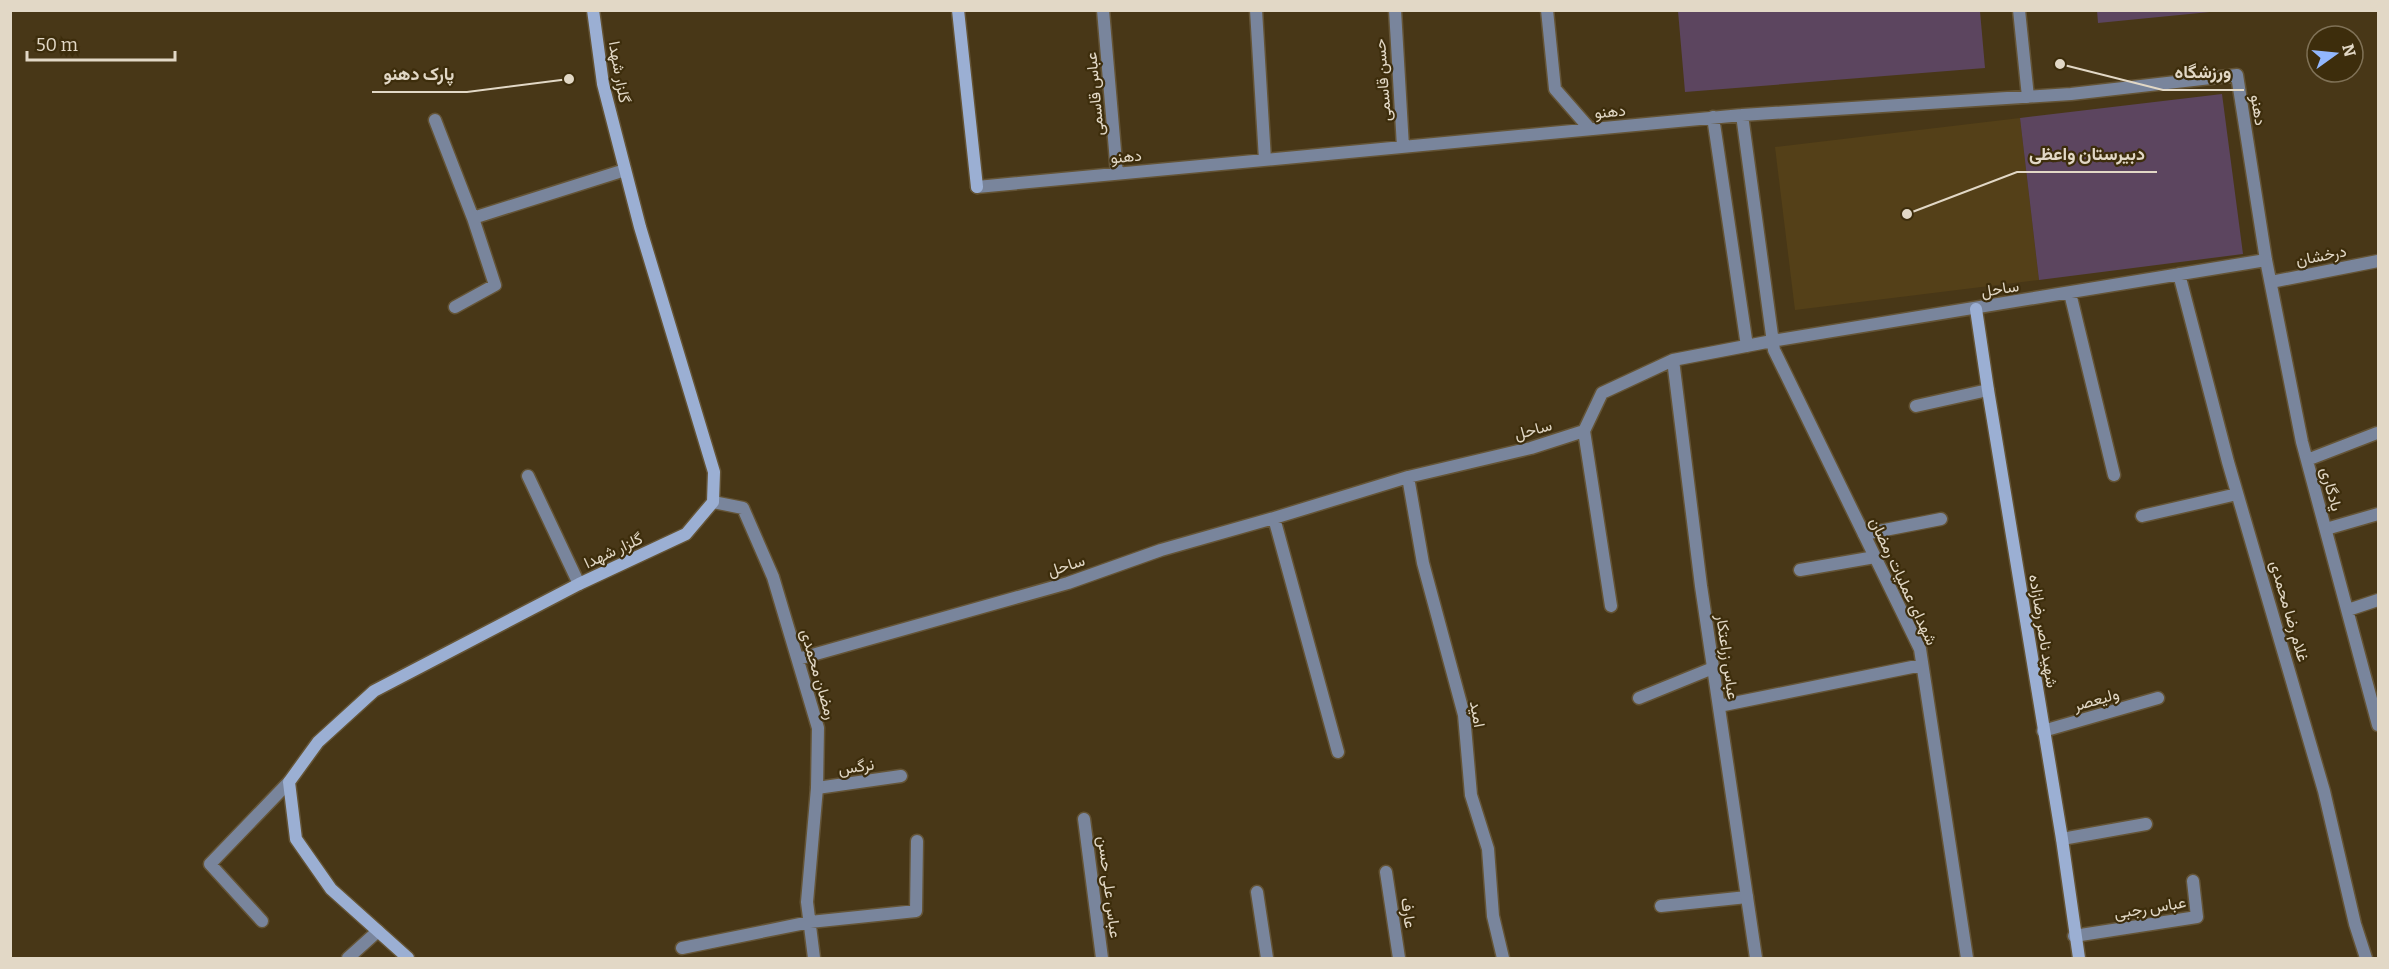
<svg xmlns="http://www.w3.org/2000/svg" width="2389" height="969" font-family="Bitter,Vazirmatn,serif">
<rect width="100%" height="100%" fill="#483717"/>
<path fill="#544018" d="M2020 118 2039 280 1795 310 1775 147Z"/>
<path fill="#5c455f" d="M2097 10H2220V11L2098 23Z
M1678 11H1980L1985 68 1685 92Z
M2222 94 2243 254 2039 280 2020 118Z"/>
<g fill="none" stroke-linecap="round" stroke-linejoin="round">
<defs>
<path id="lane" d="M2326 529 2378 514
M1864 534 1941 519
M1800 570 1875 557
M1639 698 1713 668
M817 788 901 776
M2062 839 2146 824
M1661 906 1747 897"/>
<path id="street" d="M1103 10 1117 174
M1256 10 1265 160
M1395 10 1403 147
M1547 10 1555 89 1590 129
M2019 10 2028 97
M1742 115 1774 350 1920 649 1967 958
M1713 117 1747 346
M435 120 473 218 495 285 455 307
M977 187 1742 115 2071 94 2237 75 2266 260 2302 442 2378 725
M473 218 625 170
M2179 274 2228 462 2324 791 2355 924 2366 958
M2271 282 2378 261
M2070 293 2114 475
M1673 360 1701 586 1756 958
M1916 406 1988 390
M1584 431 1611 606
M2307 460 2377 433
M528 476 579 584
M1408 477 1423 563 1464 715 1471 795 1488 849 1493 916 1503 958
M713 502 743 508 773 577 818 728 817 788 807 902 814 958
M2142 516 2237 494
M1274 518 1338 752
M2348 610 2378 600
M798 659 1068 583 1161 550 1274 518 1408 477 1531 448 1584 431 1602 393 1673 360 1772 341 2266 260
M1719 706 1922 665
M2043 731 2158 698
M1084 819 1102 958
M1386 872 1399 958
M1257 892 1267 958
M262 921 210 864 289 782
M2074 936 2197 917 2193 881
M682 948 810 922 916 911 917 841
M348 958 378 931"/>
<path id="secondary" d="M958 10 977 187
M1976 309 1988 390 2062 839 2079 958
M408 958 331 889 296 839 289 782 318 742 374 691 579 584 686 534 713 502 714 472 640 227 603 84 593 10"/>
</defs>
<use href="#lane" stroke="#645436" stroke-width="15"/>
<use href="#street" stroke="#645436" stroke-width="15"/>
<use href="#secondary" stroke="#645436" stroke-width="15"/>
<use href="#lane" stroke="#79859c" stroke-width="12"/>
<use href="#street" stroke="#79859c" stroke-width="12"/>
<use href="#secondary" stroke="#9bafd3" stroke-width="12"/>
</g>
<g text-anchor="middle" stroke-width="4.5" stroke-linejoin="round" paint-order="stroke">
<g font-size="16" fill="#e2d8c6" stroke="#3d2d0c">
<text transform="translate(620 72) rotate(80)" y="6">گلزار شهدا</text>
<text transform="translate(1382 80) rotate(-94)" y="6">حسن قاسمی</text>
<text transform="translate(1094 94) rotate(-95)" y="6">عباس قاسمی</text>
<text transform="translate(2259 110) rotate(81)" y="6">دهنو</text>
<text transform="translate(1610 111) rotate(-5)" y="6">دهنو</text>
<text transform="translate(1126 156) rotate(-5)" y="6">دهنو</text>
<text transform="translate(2321 255) rotate(-11)" y="6">درخشان</text>
<text transform="translate(2000 288) rotate(-9)" y="6">ساحل</text>
<text transform="translate(1533 429) rotate(-15)" y="6">ساحل</text>
<text transform="translate(2332 489) rotate(75)" y="6">یادگاری</text>
<text transform="translate(613 550) rotate(-25)" y="6">گلزار شهدا</text>
<text transform="translate(1066 565) rotate(-18)" y="6">ساحل</text>
<text transform="translate(1904 581) rotate(65)" y="6">شهدای عملیات رمضان</text>
<text transform="translate(2290 611) rotate(74)" y="6">غلام رضا محمدی</text>
<text transform="translate(2044 631) rotate(81)" y="6">شهید ناصر رضازاده</text>
<text transform="translate(1728 657) rotate(82)" y="6">عباس زراعتکار</text>
<text transform="translate(819 674) rotate(74)" y="6">رمضان محمدی</text>
<text transform="translate(2096 699) rotate(-16)" y="6">ولیعصر</text>
<text transform="translate(1478 714) rotate(80)" y="6">امید</text>
<text transform="translate(856 766) rotate(-8)" y="6">نرگس</text>
<text transform="translate(1110 887) rotate(83)" y="6">عباس علی حسن</text>
<text transform="translate(2150 907) rotate(-9)" y="6">عباس رجبی</text>
<text transform="translate(1409 913) rotate(82)" y="6">عارف</text>
</g>
</g>
<path fill="none" stroke="#e2d8c6" stroke-width="2" d="M2060 64L2163 90H2244M569 79L467 92H372M1907 214L2017 172H2157"/>
<g fill="#e2d8c6" stroke="#3d2d0c" stroke-width="2">
<circle cx="2060" cy="64" r="6"/>
<circle cx="569" cy="79" r="6"/>
<circle cx="1907" cy="214" r="6"/>
</g>
<g font-size="18" text-anchor="middle" font-weight="bold" fill="#e2d8c6" stroke="#3d2d0c" stroke-width="4.5" stroke-linejoin="round" paint-order="stroke">
<text x="2203" y="78">ورزشگاه</text>
<text x="419" y="80">پارک دهنو</text>
<text x="2087" y="160">دبیرستان واعظی</text>
</g>
<rect width="2389" height="969" fill="none" stroke="#e2d8c6" stroke-width="24"/>
<g transform="translate(2335 54) rotate(75)"><circle r="28" fill="#3d2d0c" stroke="#7f7156" stroke-width="1.5"/>
<path d="M0-4.5L10 22L0 15L-10 22Z" fill="#92b7fd"/>
<text y="-9" font-size="16" font-weight="bold" text-anchor="middle" fill="#e2d8c6">N</text>
</g>
<path d="M27 51v9h148v-9" fill="none" stroke="#e2d8c6" stroke-width="3"/>
<text x="36" y="51" font-size="18" fill="#e2d8c6" stroke="#3d2d0c" stroke-width="4.5" paint-order="stroke">50 m</text>
</svg>
